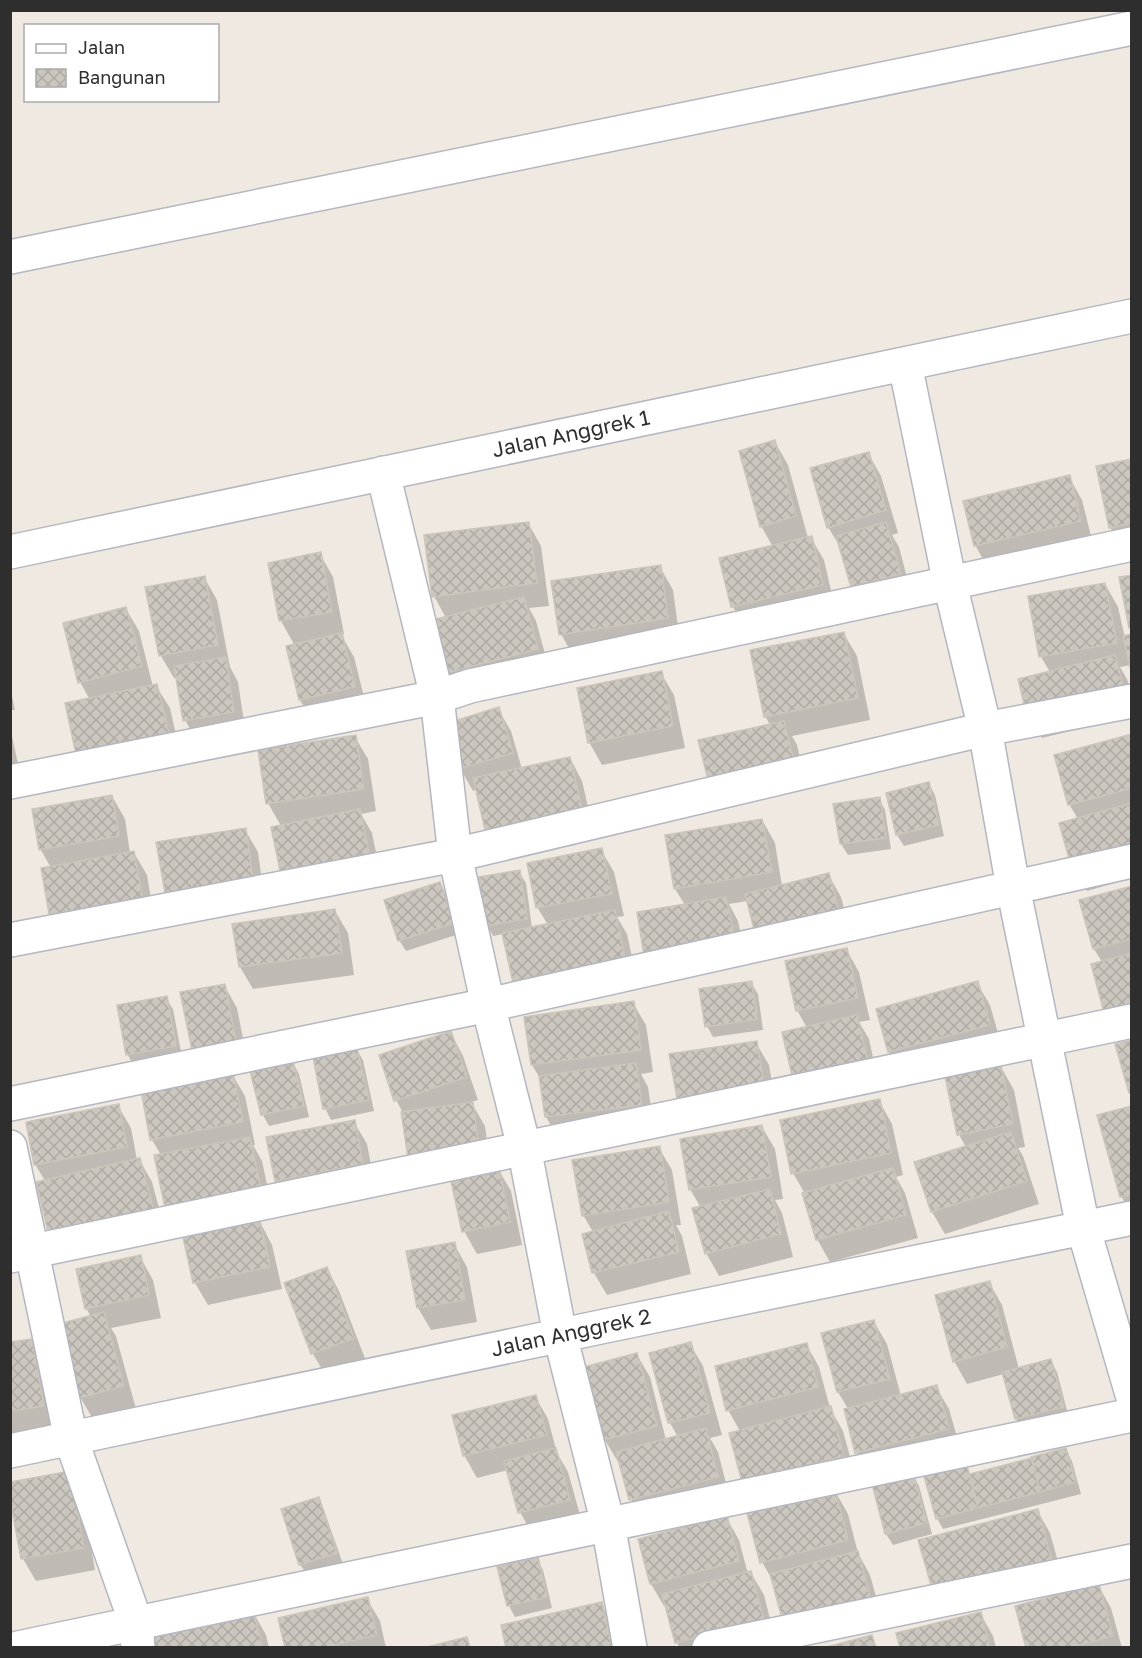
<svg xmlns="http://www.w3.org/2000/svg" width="1142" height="1658" font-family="'Golos Text',sans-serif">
<defs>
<pattern id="building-cross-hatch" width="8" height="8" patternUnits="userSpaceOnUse" patternTransform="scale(1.5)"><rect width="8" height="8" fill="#cbc7bf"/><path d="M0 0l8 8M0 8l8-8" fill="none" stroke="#afaba4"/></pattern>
</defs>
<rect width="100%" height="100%" fill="#efe9e1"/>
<path fill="#0003" d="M775 442 788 465 808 538H811L824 560 835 608 746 629 733 607 721 559 773 547 761 526Z
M868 453 881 476 898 533 892 535 899 547 912 597 865 609 852 587 842 550 828 527Z
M1132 461V548L1123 550 1110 527Z
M1069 477 1082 500 1093 544 988 568 975 545Z
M528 523 541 546 549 606 529 608 536 621 550 672 456 696 443 673 446 618 434 596Z
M320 554 333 577 344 634 341 635 354 657 367 709 313 722 300 700 295 646 281 621 270 564Z
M660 567 673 590 680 641 574 657 561 634Z
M204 577 217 600 230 667 238 682 246 735 198 743 185 720 177 678H174L161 656 147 588Z
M1105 584 1118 607 1131 665 1120 667 1127 679 1132 695V716L1042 738 1029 715 1050 672 1041 657Z
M126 609 139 631 153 687 156 686 170 708 181 757 90 700 80 682Z
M844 634 857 656 870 720 792 736 797 745 807 788 765 716Z
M661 673 674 695 685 748 602 765 589 742Z
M10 687 15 710H10Z
M498 709 511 731 522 769 570 758 582 781 595 836 478 789 473 791 460 768Z
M10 727 23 787 10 789Z
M1132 735V878L1087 891 1074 869 1078 819 1069 804Z
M355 737 368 759 376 811 361 814 372 833 382 881 281 826 268 803Z
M929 784 935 795 944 836 904 846 897 835 888 794Z
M112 796 125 819 130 853H134L147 875 155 923 51 868 41 850Z
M879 799 885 810 891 849 848 855 841 844 835 805Z
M762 820 775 843 782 886 828 874 841 897 852 939 771 959 758 937 748 901 729 904 738 921 747 963 685 905 675 889Z
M245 830 258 852 265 903 179 915 166 893Z
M601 850 614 872 624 916 617 917 627 934 638 985 504 934 493 936 487 925 519 872 526 883 532 928 548 925 537 907Z
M440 883 446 894 459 934 406 951 399 940Z
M1132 887V1034L1102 962 1094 949 1081 901Z
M335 911 348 933 354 975 253 989 240 967 234 925Z
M846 949 859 972 870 1020 859 1022 869 1039 879 1085 807 1028 797 1010Z
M751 983 758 994 763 1030 713 1037 707 1026Z
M977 983 990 1005 1002 1047 902 1074 889 1052 878 1010Z
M224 985 237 1008 248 1064 182 993Z
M166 998 173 1009 182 1057 134 1065 127 1054Z
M633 1003 646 1025 653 1072 641 1074 648 1087 654 1128 559 1139 546 1117 541 1080 532 1065 525 1018Z
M451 1033 463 1056 478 1100 471 1102 485 1126 491 1170 498 1169 511 1191 522 1245 477 1254 464 1231 452 1175 403 1113 396 1100Z
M756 1043 769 1065 776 1106 692 1120 679 1098Z
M356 1049 363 1060 374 1111 331 1120 325 1108Z
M293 1063 299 1074 309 1117 269 1126 263 1115 252 1072Z
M1001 1067 1014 1090 1025 1147 1018 1148 1023 1156 1039 1204 945 1234 932 1212 916 1163 966 1147 959 1135Z
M232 1074 245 1096 255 1145H253L262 1161 273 1212 161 1155 152 1140 143 1091Z
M879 1101 892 1124 903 1175 896 1177 905 1193 918 1238 830 1262 817 1239 805 1194 793 1173Z
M118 1106 131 1128 137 1160 139 1159 152 1182 166 1234 45 1181 35 1164Z
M1132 1108V1214L1121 1196Z
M354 1122 367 1144 375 1186 289 1203 276 1181 268 1138Z
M762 1127 775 1149 783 1199 775 1200 782 1213 793 1257 719 1276 706 1253 701 1208 690 1189Z
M659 1148 672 1170 681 1225H676L682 1236 691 1274 607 1295 594 1273 593 1232 583 1215Z
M260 1222 272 1245 282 1289 208 1305 195 1283 185 1238Z
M454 1244 467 1267 477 1322 431 1330 418 1308Z
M140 1257 153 1280 161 1318 111 1328 116 1336 136 1409 93 1419 80 1397 91 1317 86 1308Z
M327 1268 339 1291 366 1361 326 1376 313 1354 286 1283Z
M989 1282 1002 1305 1019 1369 1051 1361 1057 1372 1069 1418 1023 1430 1016 1419 1004 1374 967 1384 954 1361Z
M874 1322 887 1344 901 1396 936 1387 949 1409 961 1451 870 1475 857 1453 845 1410 848 1409 838 1392 823 1335Z
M32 1340 45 1363 56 1428 10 1436V1344Z
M690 1344 703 1366 722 1435 710 1438 718 1452 730 1499 644 1522 631 1499 620 1462H618L605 1440 585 1368 637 1355 650 1377 666 1440 678 1437 670 1423 651 1354Z
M806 1344 819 1367 830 1408 843 1431 856 1479 744 1482 740 1431 728 1410Z
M535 1396 548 1419 557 1453 568 1472 582 1522 533 1535 520 1512 508 1470 477 1478 464 1455Z
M1066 1450 1072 1461 1081 1494 943 1529 937 1518 967 1468 971 1475Z
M913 1475 919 1486 932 1534 893 1545 886 1534Z
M10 1491 82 1495 95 1570 36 1581 23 1559Z
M835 1491 848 1514 858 1553 870 1575 883 1622 774 1583 762 1562Z
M318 1499 324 1510 343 1564 307 1575 300 1564Z
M1037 1510 1050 1533 1064 1583 947 1614Z
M726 1517 739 1540 748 1574 751 1573 764 1595 776 1643 757 1648H679L667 1605 664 1606 651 1584Z
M537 1559 543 1570 552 1608 515 1617 509 1606 499 1568Z
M1098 1585 1111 1608 1122 1648H1028Z
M367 1599 380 1621 386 1648H287Z
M601 1604 614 1626 619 1648H508Z
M253 1612 266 1635 269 1648H154Z
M980 1613 993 1636 996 1648H902Z"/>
<path fill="url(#building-cross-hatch)" stroke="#cbc5ba" stroke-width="1.5" d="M775 440 796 516 760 527 739 451Z
M869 452 886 510 827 528 810 468Z
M1132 459V523L1109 528 1096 466Z
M1070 475 1081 521 974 546 963 501Z
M529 522 537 583 432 597 424 535Z
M886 522 901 574 851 587 836 536Z
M812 536 823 585 731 607 719 558Z
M321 552 332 612 279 621 268 563Z
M661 565 668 618 559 635 551 581Z
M1132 575V627L1129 628 1119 577Z
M205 576 218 645 159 656 145 587Z
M1105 583 1117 643 1039 657 1028 596Z
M524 597 538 649 442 674 428 621Z
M126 607 142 666 78 683 63 623Z
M844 632 858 698 764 717 750 650Z
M342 633 355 687 299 700 286 646Z
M1132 634V675L1123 636Z
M1115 655 1125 693 1027 716 1018 679Z
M226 657 234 712 183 721 174 666Z
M662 671 673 726 588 743 577 688Z
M157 684 169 734 76 754 65 703Z
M499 707 513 753 459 769 445 724Z
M784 721 795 765 709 784 698 740Z
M1132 734V788L1068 805 1054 755Z
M356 735 364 789 266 804 258 750Z
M570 757 583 813 486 834 473 778Z
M929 782 939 825 896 835 886 793Z
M112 795 119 836 39 850 32 809Z
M880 797 886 838 840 844 833 804Z
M1132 803V852L1072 869 1059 823Z
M360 809 370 858 281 875 271 827Z
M762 819 772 872 674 889 665 835Z
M246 828 253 880 165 893 156 842Z
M602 848 612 894 536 908 527 863Z
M134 851 143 901 50 919 41 868Z
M520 870 527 919 485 926 478 877Z
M829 873 840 916 756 937 745 894Z
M440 882 454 923 398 941 384 900Z
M1132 886V939L1093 949 1079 900Z
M726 897 735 941 644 956 637 912Z
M335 909 342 953 239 967 232 924Z
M615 910 626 962 514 987 502 933Z
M847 948 858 998 796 1011 785 961Z
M1132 953V1008L1105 1016 1091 964Z
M752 981 757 1019 705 1027 699 989Z
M978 981 990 1025 888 1052 876 1009Z
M225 984 236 1041 192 1050 180 992Z
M167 996 176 1046 126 1055 117 1005Z
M634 1001 641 1050 531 1065 524 1017Z
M857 1015 868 1062 793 1080 782 1032Z
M451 1031 467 1077 394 1101 379 1055Z
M1132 1040V1093H1129L1115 1044Z
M757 1041 764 1084 677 1098 669 1054Z
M357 1048 369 1100 323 1109 313 1057Z
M293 1061 304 1106 261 1115 250 1071Z
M636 1063 642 1105 545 1117 539 1076Z
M1001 1066 1013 1124 957 1135 945 1076Z
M233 1072 243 1122 150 1140 141 1090Z
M880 1099 891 1153 791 1174 780 1120Z
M473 1102 479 1147 408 1157 401 1112Z
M119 1104 127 1147 34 1165 26 1122Z
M1132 1106V1194L1120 1197 1097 1115Z
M355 1120 363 1164 275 1181 266 1137Z
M762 1125 771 1177 689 1190 680 1139Z
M1011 1132 1027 1181 931 1212 914 1162Z
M250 1137 261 1190 165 1208 154 1155Z
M660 1146 669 1202 582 1216 572 1160Z
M140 1158 154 1211 49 1236 36 1182Z
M499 1167 510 1222 462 1232 450 1176Z
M893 1168 906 1215 816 1240 802 1193Z
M770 1189 781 1234 705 1254 692 1208Z
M669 1211 679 1252 592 1273 582 1234Z
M260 1221 270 1267 193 1283 183 1237Z
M455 1242 465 1300 417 1308 406 1251Z
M141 1255 149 1295 85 1309 76 1269Z
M327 1267 354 1338 311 1354 284 1283Z
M990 1281 1007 1347 953 1362 935 1295Z
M104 1312 124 1386 79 1398 59 1324Z
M874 1320 890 1379 837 1392 821 1333Z
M32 1339 44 1406 10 1411V1342Z
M691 1342 710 1413 668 1423 649 1353Z
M807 1343 818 1387 726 1411 715 1366Z
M637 1353 657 1426 603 1440 584 1367Z
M1051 1359 1064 1407 1015 1419 1002 1372Z
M937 1385 949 1429 855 1453 844 1409Z
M536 1395 547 1435 463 1456 452 1415Z
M831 1406 844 1456 742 1482 729 1433Z
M706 1428 718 1477 629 1500 616 1452Z
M556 1448 570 1500 518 1513 504 1461Z
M1066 1448 1076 1482 1040 1492 1031 1457Z
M1032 1458 1040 1492 978 1508 970 1474Z
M967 1466 978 1508 936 1519 924 1476Z
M70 1471 84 1548 21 1559 10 1499V1482Z
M913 1473 927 1523 885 1534 872 1484Z
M835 1489 848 1540 760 1563 747 1513Z
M319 1497 337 1553 299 1565 281 1509Z
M1038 1509 1052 1561 933 1592 918 1540Z
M727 1516 739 1561 650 1584 638 1539Z
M858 1551 871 1600 783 1622 770 1574Z
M538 1557 547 1597 507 1606 497 1567Z
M751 1571 764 1620 675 1643 662 1594Z
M1099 1584 1113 1636 1068 1648H1026L1015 1606Z
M368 1597 377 1635 321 1648H285L278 1618Z
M602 1602 612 1648H506L501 1625Z
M253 1611 263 1648H152L149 1634Z
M981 1612 990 1648H900L896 1633Z
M872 1635 876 1648H823Z
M467 1637 470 1648H423Z"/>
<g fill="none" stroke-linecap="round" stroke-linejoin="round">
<defs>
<path id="minor" d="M10 257 1132 28
M905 364 950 584 985 729 1013 887 1083 1227 1132 1394
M383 473 437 697 455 855 488 1005 524 1147 560 1335 608 1524 630 1648
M10 552 1132 316
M10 782 437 697 470 686 1132 544
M10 940 455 855 985 729 1132 701
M10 1104 488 1005 1132 861
M10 1147 71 1439 136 1623 138 1648
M10 1256 1132 1021
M10 1451 610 1325 1132 1218
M18 1648 1132 1415
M709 1648 1132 1561"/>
</defs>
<use href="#minor" stroke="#b4b7c1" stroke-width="36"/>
<use href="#minor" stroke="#fff" stroke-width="33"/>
</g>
<g text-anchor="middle" stroke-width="4.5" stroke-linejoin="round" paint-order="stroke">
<g font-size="21" fill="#2e2e2e" stroke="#fff">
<text transform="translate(571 434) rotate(-12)" y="7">Jalan Anggrek 1</text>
<text transform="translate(571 1333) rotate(-12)" y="7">Jalan Anggrek 2</text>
</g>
</g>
<rect width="1142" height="1658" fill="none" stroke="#2e2e2e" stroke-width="24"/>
<rect x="24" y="24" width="195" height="78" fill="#ffffff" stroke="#ababab" stroke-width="1.5"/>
<rect x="36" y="44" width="30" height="9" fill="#ffffff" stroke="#ababab" stroke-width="1.5"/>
<text x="78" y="54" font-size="18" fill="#2e2e2e">Jalan</text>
<rect x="36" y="69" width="30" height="18" fill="url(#building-cross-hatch)" stroke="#ababab" stroke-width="1.5"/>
<text x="78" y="84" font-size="18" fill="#2e2e2e">Bangunan</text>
</svg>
